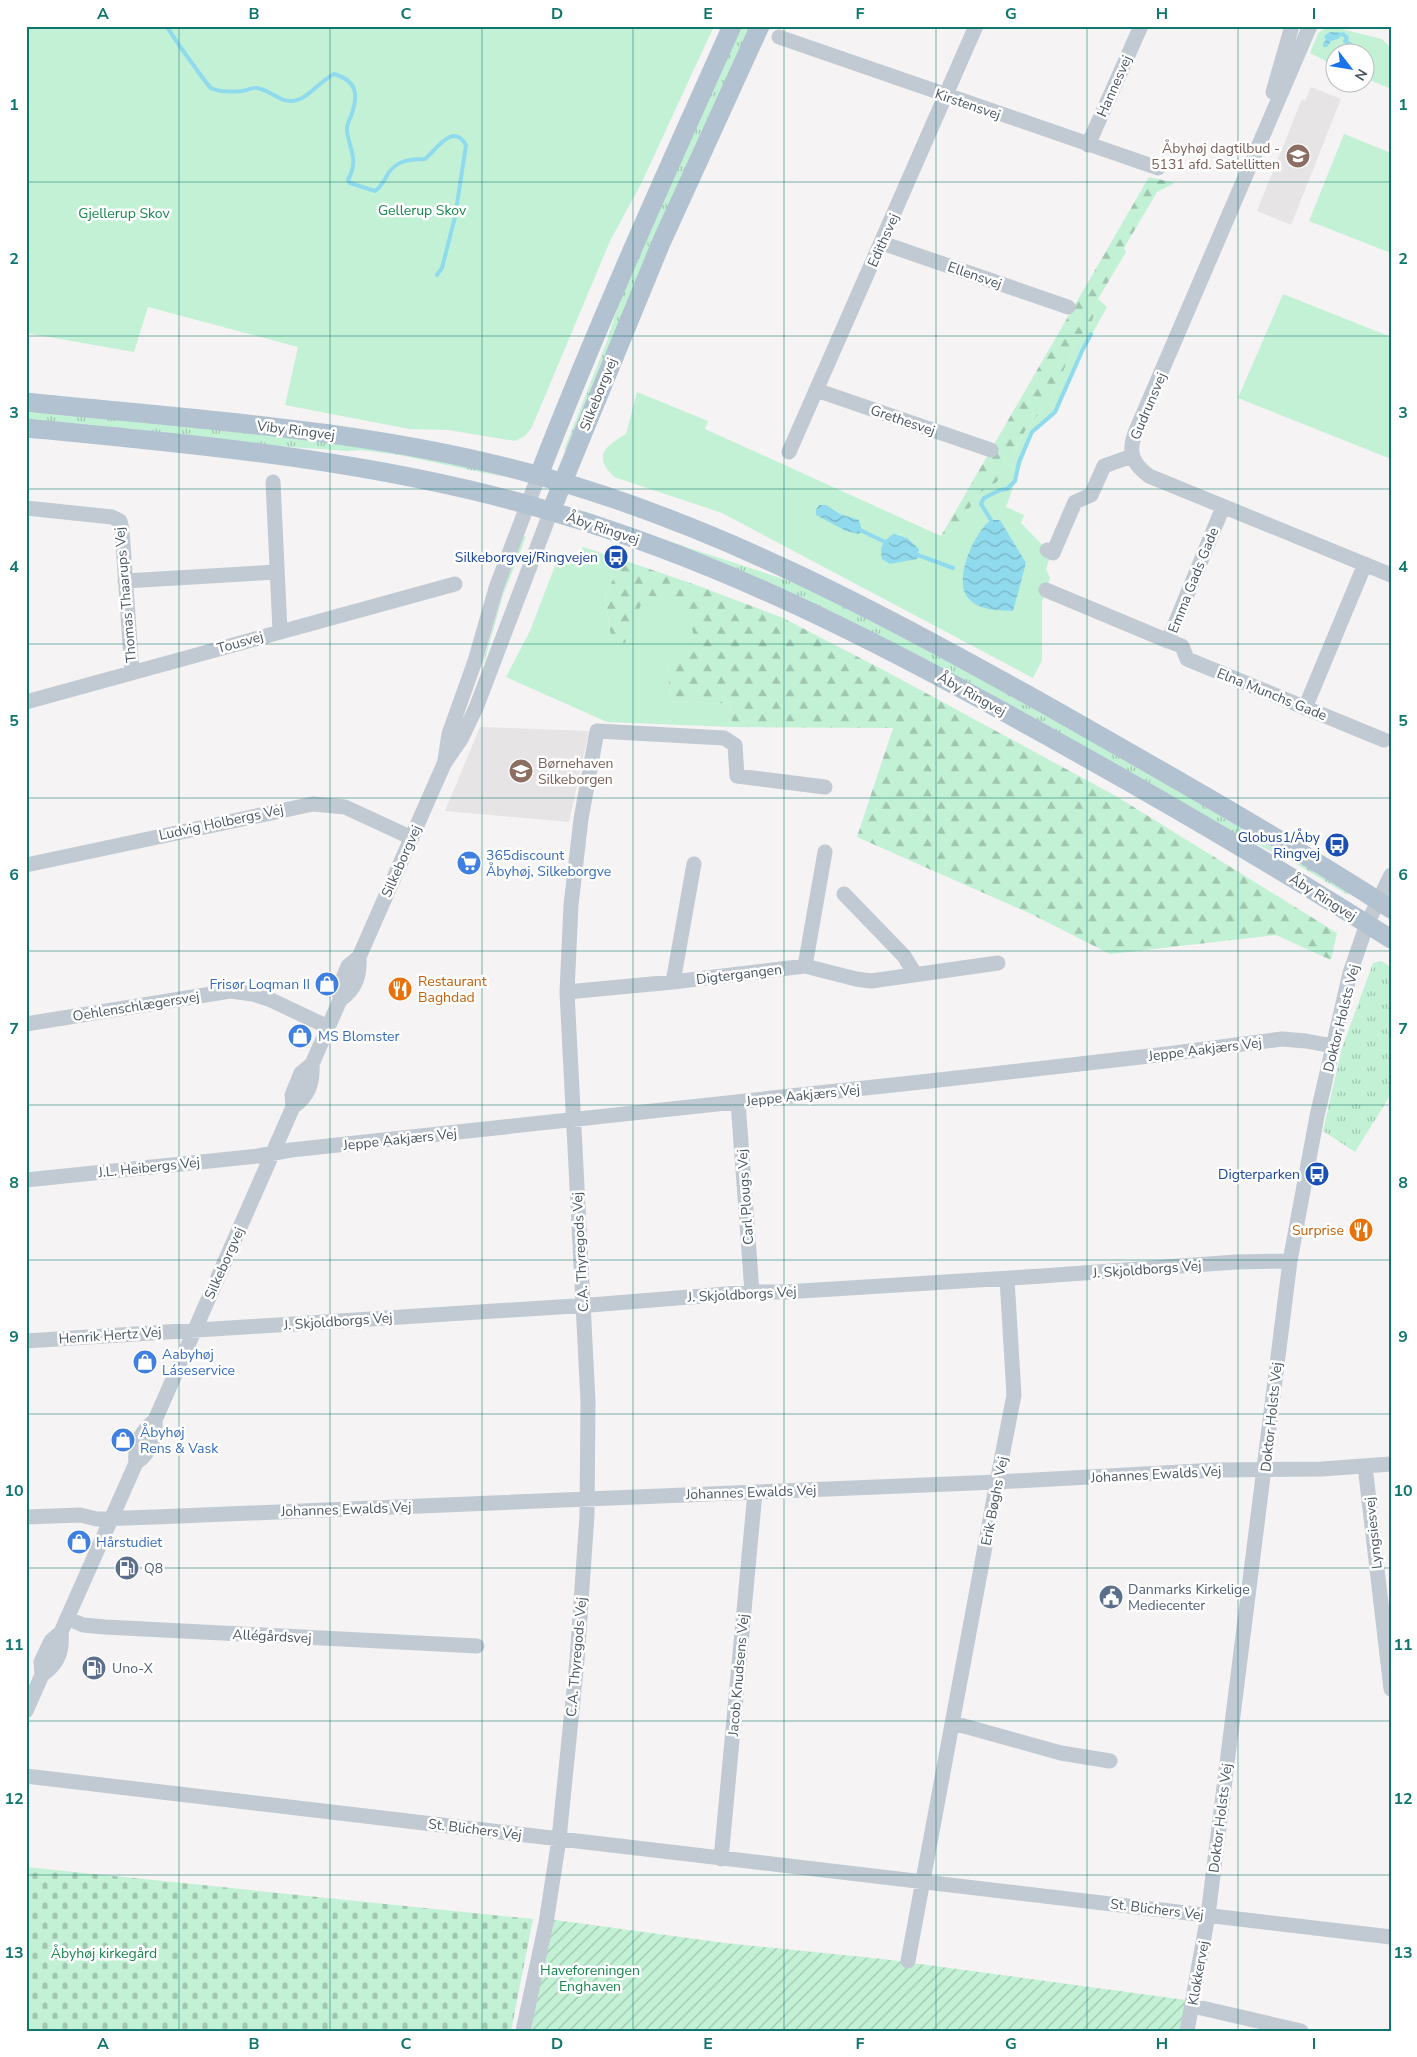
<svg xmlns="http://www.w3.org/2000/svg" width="1417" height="2057" font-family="'Nunito Sans',sans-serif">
<defs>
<pattern id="grass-tufts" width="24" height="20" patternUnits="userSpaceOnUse" patternTransform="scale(1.25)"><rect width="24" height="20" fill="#c3f1d5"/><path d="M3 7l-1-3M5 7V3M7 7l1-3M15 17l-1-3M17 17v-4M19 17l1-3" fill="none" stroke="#a0c6b0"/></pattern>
<pattern id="forest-firs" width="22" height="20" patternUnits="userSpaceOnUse" patternTransform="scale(1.25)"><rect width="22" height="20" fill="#c3f1d5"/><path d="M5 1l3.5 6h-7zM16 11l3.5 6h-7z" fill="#a0c6b0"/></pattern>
<pattern id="cemetery-stones" width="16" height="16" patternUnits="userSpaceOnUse" patternTransform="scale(1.25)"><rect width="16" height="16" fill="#c3f1d5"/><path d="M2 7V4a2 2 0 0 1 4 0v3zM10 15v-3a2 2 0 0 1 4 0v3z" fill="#a0c6b0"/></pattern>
<pattern id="garden-furrows" width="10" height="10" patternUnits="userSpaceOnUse" patternTransform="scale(1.25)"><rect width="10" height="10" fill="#c3f1d5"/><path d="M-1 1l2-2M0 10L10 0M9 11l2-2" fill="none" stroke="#a0c6b0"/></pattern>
<pattern id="water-waves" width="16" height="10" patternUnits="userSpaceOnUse" patternTransform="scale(1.25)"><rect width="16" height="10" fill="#90daee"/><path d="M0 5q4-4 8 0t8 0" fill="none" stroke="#78b4c4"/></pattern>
</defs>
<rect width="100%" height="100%" fill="#f5f3f3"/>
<path fill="#e6e4e5" d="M1311 87 1341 99 1291 225 1257 211 1302 99 1305 101Z
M480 727 589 731 569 822 445 811Z"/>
<path fill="url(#grass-tufts)" d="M742 26H752L567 451 564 450 607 341 625 284 679 161Z
M26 410 317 440 438 459 504 477 399 455 360 450 348 451 276 446 26 420Z
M584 511 683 546 802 585 975 675 1146 772 1349 892 1348 895 1290 860 1232 833 1127 773 583 512Z
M523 536 526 537 503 595 484 663H483L501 595Z
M1381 961 1391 967V1094L1355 1152 1323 1131 1342 1048 1373 963Z"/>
<path fill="url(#forest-firs)" d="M1149 177 1175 183 1157 192 1124 248 1126 252 1098 299 1092 322 1077 341 1050 400 1025 431 1008 465 997 482 980 493 956 528 941 536Z
M623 560 696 585 783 618 889 673 1114 795 1337 933 1331 960 1276 935 1110 954 1031 914 857 837 893 728 732 727 730 704 670 701 667 661 625 643 612 645 605 595Z"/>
<path fill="url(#cemetery-stones)" d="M26 1867 533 1919 511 2031H26Z"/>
<path fill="#c3f1d5" d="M26 26H714L641 184 610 241 532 427 525 436 515 441 448 430 409 429 285 405 298 347 148 307 134 352 26 333Z
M1329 26 1382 39 1389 46 1391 45V89L1365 78 1364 52H1334V65L1310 53 1318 33Z
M1344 134 1391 153V253L1309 221Z
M1283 294 1391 337V459L1238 398Z
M1098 299 1107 307 1087 343 1057 413 1032 434 1006 507 1024 515 1021 523 1051 554 1046 569 1050 578 1042 602V660L1033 678 722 513 614 477C592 455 606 446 626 434L637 392 708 421 705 429 941 536 956 528 980 493 997 482 1008 465 1025 431 1050 400 1077 341 1092 322Z
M583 547 623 560 605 595 612 644 625 643 645 595 667 599 688 613 696 644 667 661 670 701 730 704 732 727 607 722 506 677 530 631 558 558H575Z"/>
<path fill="url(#garden-furrows)" d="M548 1919 725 1943 883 1959 1193 2001 1187 2031H524Z"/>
<path fill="url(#water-waves)" d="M1330 32 1344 33 1338 39 1331 41 1327 47H1323V43L1326 40 1324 36Z
M819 505H826L840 514 859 520 862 531 859 534 846 531 816 515V510Z
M991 520H1000L1026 563 1013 611C998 610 980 611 969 599 952 582 974 532 991 520Z
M894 534 907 538 919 549 917 559 890 564 882 559C879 547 883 540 894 534Z"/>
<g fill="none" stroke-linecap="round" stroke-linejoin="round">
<path stroke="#90daee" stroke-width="4" d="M167 26C169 32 208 86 211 88 218 92 234 92 242 91 247 91 252 87 257 88 272 90 283 107 300 99 310 95 322 80 334 74 357 81 359 94 351 116 349 121 346 126 347 131 350 152 359 159 348 180L350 183 375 191C381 187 381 185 385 179 393 161 408 159 425 159 437 149 453 122 466 145L455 217 442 268 437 275
M1343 34 1347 38 1345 41 1350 44 1346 50 1348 52
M991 520 981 504 984 498 1000 490 1007 489 1015 481 1019 462 1032 432 1055 412 1083 349 1091 334
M858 529 887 543
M915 554 953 568"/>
<path stroke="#c1cad2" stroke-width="15" d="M1310 26 1135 433C1128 453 1132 463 1149 476L1391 575
M779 37 1158 168
M1273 92 1292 26
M1088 145 1141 26
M882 243 1068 307
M816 390 991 450
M789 452 976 26
M273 482 280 631
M26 508 112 517 120 521 122 530 132 672
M1047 550 1053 553 1075 502 1091 495 1104 466 1132 456
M125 581 277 572
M1046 590 1168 641 1223 507
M1168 641 1182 646 1187 659 1384 740
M26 702 455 584
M1305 708 1365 564
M445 760 449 734 475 661 496 588 539 475
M26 865 313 804 345 807 412 838
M844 894 904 956 915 974
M805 966 825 852
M673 982 694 864
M567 992 673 982 805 966 856 979 871 981 998 963
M340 1000C356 989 360 976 359 957
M26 1024 230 991 253 994 271 1000 328 1027
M738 1102 752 1292
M293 1107C309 1096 313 1083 312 1064
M26 1180 258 1156 291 1150 930 1081 1167 1054 1282 1039 1306 1041 1333 1046
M26 1341 590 1305 752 1292H785L1042 1276 1236 1262 1290 1261
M136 1463C151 1452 156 1439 155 1420
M1365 1466 1391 1689
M26 1517 80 1515 97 1519 155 1517 997 1482 1217 1470 1322 1469 1391 1464
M67 1618 83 1625 105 1627 477 1646
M42 1675C58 1664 63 1651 61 1632
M26 1711 42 1675 41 1662 51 1641 61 1632 136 1463C134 1444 141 1432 155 1420L293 1107 292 1095 301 1073 312 1064 340 1000 339 988 348 966 359 957 444 764 461 739 476 708 551 511
M953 1723 1061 1753 1110 1761
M26 1776 1391 1937
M721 1859 755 1492
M908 1961 997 1482 1014 1395 1007 1279
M1193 2006 1301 2031
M523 2031 546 1923 559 1839 577 1660 587 1515 588 1401 567 992 571 905 581 819 597 731 724 738 735 745 737 776 825 787
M1187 2031 1208 1915 1290 1261 1317 1116 1350 973 1367 924 1391 875"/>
<path stroke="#b3c2d1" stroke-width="19" d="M26 402C198 420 373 429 540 476 719 525 884 615 1046 705 1162 771 1279 837 1391 909
M26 428C203 445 382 461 553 512 723 562 879 642 1033 728 1154 795 1274 865 1391 939
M539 475C598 323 665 175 732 26
M551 511 661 243 760 26"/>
</g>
<path fill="none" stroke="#0f766e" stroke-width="1" stroke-opacity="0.55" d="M179 26V2031M330 26V2031M482 26V2031M633 26V2031M784 26V2031M936 26V2031M1087 26V2031M1238 26V2031M26 182H1391M26 336H1391M26 489H1391M26 644H1391M26 798H1391M26 951H1391M26 1105H1391M26 1260H1391M26 1414H1391M26 1568H1391M26 1721H1391M26 1875H1391"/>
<defs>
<symbol id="school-disc" viewBox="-11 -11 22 22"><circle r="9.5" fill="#8d6e63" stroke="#fff"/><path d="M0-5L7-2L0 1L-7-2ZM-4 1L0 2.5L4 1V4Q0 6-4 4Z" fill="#fff"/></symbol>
<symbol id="bus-disc" viewBox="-11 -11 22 22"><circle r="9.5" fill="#1a4fb4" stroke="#fff"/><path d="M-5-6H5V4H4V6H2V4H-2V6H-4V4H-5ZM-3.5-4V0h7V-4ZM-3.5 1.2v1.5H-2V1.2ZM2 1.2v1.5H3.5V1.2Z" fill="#fff"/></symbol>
<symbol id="supermarket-disc" viewBox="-11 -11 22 22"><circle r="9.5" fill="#3f7fe0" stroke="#fff"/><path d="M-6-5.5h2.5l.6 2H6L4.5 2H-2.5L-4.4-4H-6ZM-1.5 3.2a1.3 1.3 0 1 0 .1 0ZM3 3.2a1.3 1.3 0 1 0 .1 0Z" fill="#fff"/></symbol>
<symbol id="shop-disc" viewBox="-11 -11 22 22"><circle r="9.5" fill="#3f7fe0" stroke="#fff"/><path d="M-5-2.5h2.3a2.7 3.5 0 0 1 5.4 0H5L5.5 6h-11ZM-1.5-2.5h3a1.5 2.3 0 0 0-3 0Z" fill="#fff"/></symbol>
<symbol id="restaurant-disc" viewBox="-11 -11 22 22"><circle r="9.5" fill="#e8710a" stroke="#fff"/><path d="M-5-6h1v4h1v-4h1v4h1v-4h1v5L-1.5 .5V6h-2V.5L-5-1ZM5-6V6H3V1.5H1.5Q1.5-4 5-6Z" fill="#fff"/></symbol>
<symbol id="fuel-disc" viewBox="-11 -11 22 22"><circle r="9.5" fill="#5c6f8a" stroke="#fff"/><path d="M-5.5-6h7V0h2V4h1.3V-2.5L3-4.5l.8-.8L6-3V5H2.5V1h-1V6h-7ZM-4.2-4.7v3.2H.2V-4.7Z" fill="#fff"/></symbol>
<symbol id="civic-disc" viewBox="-11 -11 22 22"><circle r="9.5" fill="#5c6f8a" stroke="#fff"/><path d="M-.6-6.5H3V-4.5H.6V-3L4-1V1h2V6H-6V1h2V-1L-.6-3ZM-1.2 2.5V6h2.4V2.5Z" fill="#fff"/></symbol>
</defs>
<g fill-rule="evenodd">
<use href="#school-disc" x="1284" y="142" width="28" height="28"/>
<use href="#bus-disc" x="602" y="543" width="28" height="28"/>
<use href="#school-disc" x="507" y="757" width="28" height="28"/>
<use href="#bus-disc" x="1323" y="831" width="28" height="28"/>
<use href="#supermarket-disc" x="455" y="849" width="28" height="28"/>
<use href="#shop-disc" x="313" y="970" width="28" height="28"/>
<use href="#restaurant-disc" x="386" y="975" width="28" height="28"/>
<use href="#shop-disc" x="286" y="1022" width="28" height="28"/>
<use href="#bus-disc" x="1303" y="1160" width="28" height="28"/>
<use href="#restaurant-disc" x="1347" y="1216" width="28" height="28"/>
<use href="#shop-disc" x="131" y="1348" width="28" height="28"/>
<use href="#shop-disc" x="109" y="1426" width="28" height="28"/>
<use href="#shop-disc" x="65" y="1528" width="28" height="28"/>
<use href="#fuel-disc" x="113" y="1554" width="28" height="28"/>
<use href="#civic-disc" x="1097" y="1583" width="28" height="28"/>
<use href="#fuel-disc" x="80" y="1654" width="28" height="28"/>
</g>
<g text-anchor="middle" stroke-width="5" stroke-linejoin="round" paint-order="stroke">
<g font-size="14" fill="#4a5661" stroke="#fff">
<text transform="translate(1114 86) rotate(-66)" y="5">Hannesvej</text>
<text transform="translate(968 104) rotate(19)" y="5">Kirstensvej</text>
<text transform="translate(883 240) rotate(-66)" y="5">Edithsvej</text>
<text transform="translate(975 275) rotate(19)" y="5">Ellensvej</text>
<text transform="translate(598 394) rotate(-68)" y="5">Silkeborgvej</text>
<text transform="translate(1148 406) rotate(-67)" y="5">Gudrunsvej</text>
<text transform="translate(903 420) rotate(19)" y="5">Grethesvej</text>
<text transform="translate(296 430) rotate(7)" y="5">Viby Ringvej</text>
<text transform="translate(603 528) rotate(18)" y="5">Åby Ringvej</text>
<text transform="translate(1193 580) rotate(-68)" y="5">Emma Gads Gade</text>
<text transform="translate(125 595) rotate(-95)" y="5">Thomas Thaarups Vej</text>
<text transform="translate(240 642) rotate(-16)" y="5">Tousvej</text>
<text transform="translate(972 694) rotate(29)" y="5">Åby Ringvej</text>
<text transform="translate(1272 694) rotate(22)" y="5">Elna Munchs Gade</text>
<text transform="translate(221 822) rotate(-12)" y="5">Ludvig Holbergs Vej</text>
<text transform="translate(401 861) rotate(-66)" y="5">Silkeborgvej</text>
<text transform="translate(1323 897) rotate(32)" y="5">Åby Ringvej</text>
<text transform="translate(739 974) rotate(-7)" y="5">Digtergangen</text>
<text transform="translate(136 1006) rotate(-9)" y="5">Oehlenschlægersvej</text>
<text transform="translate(1341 1018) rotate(-76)" y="5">Doktor Holsts Vej</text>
<text transform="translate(1205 1049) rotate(-7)" y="5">Jeppe Aakjærs Vej</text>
<text transform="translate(803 1095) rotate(-6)" y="5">Jeppe Aakjærs Vej</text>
<text transform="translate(400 1139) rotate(-6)" y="5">Jeppe Aakjærs Vej</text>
<text transform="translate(149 1167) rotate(-6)" y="5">J.L. Heibergs Vej</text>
<text transform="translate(745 1197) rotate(-94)" y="5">Carl Plougs Vej</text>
<text transform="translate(580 1252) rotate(-93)" y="5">C.A. Thyregods Vej</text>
<text transform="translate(224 1263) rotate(-66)" y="5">Silkeborgvej</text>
<text transform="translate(1147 1269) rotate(-4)" y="5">J. Skjoldborgs Vej</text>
<text transform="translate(742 1294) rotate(-3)" y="5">J. Skjoldborgs Vej</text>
<text transform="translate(338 1321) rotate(-4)" y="5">J. Skjoldborgs Vej</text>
<text transform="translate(110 1335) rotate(-4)" y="5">Henrik Hertz Vej</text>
<text transform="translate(1271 1417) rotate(-84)" y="5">Doktor Holsts Vej</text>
<text transform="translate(1156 1474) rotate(-3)" y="5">Johannes Ewalds Vej</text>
<text transform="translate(751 1492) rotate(-2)" y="5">Johannes Ewalds Vej</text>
<text transform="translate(994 1501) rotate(-79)" y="5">Erik Bøghs Vej</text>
<text transform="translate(346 1509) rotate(-2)" y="5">Johannes Ewalds Vej</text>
<text transform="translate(1373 1533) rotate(-96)" y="5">Lyngsiesvej</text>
<text transform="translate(272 1636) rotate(3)" y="5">Allégårdsvej</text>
<text transform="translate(576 1657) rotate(-85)" y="5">C.A. Thyregods Vej</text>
<text transform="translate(738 1675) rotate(-85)" y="5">Jacob Knudsens Vej</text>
<text transform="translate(1220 1818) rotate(-83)" y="5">Doktor Holsts Vej</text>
<text transform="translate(475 1829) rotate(7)" y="5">St. Blichers Vej</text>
<text transform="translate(1157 1909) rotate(7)" y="5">St. Blichers Vej</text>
<text transform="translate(1198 1973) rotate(-80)" y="5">Klokkervej</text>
</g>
<g font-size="14" fill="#785e54" stroke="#fff" text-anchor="end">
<text x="1280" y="153">Åbyhøj dagtilbud -<tspan x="1280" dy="16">5131 afd. Satellitten</tspan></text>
<text x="538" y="768" text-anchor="start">Børnehaven<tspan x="538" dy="16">Silkeborgen</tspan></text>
</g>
<g font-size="14" fill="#17864f" stroke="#fff">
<text x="422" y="215">Gellerup Skov</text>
<text x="124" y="218">Gjellerup Skov</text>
<text x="104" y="1958">Åbyhøj kirkegård</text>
<text x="590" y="1975">Haveforeningen<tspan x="590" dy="16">Enghaven</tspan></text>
</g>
<g font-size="14" fill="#164399" stroke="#fff" text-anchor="end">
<text x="598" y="562">Silkeborgvej/Ringvejen</text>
<text x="1320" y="842">Globus1/Åby<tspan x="1320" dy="16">Ringvej</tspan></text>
<text x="1300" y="1179">Digterparken</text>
</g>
<g font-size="14" fill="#366cbe" stroke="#fff" text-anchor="start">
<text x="486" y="860">365discount<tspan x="486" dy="16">Åbyhøj, Silkeborgve</tspan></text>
<text x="310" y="989" text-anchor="end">Frisør Loqman II</text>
<text x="318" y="1041">MS Blomster</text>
<text x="162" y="1359">Aabyhøj<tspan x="162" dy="16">Láseservice</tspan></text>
<text x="140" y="1437">Åbyhøj<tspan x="140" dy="16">Rens &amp; Vask</tspan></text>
<text x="96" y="1547">Hårstudiet</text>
</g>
<g font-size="14" fill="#c56008" stroke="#fff" text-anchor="start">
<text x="418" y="986">Restaurant<tspan x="418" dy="16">Baghdad</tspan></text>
<text x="1344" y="1235" text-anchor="end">Surprise</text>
</g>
<g font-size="14" fill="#4e5e75" stroke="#fff" text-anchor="start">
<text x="144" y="1573">Q8</text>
<text x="1128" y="1594">Danmarks Kirkelige<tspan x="1128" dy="16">Mediecenter</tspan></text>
<text x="112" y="1673">Uno-X</text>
</g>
</g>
<rect width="1417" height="2057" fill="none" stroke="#ffffff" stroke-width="55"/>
<g transform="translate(1350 68) rotate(121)"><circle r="24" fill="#ffffff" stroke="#b7bbc0"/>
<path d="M0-4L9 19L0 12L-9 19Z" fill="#1a73e8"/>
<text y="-8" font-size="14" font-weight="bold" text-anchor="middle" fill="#4a5661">N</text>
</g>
<rect x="28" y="28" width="1362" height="2002" fill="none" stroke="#0f766e" stroke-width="2"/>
<g font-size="16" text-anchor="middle" font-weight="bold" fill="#0f766e">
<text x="103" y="19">A</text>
<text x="254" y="19">B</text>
<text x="406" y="19">C</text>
<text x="557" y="19">D</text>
<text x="708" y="19">E</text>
<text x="860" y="19">F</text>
<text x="1011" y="19">G</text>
<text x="1162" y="19">H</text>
<text x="1314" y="19">I</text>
<text x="14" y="110">1</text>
<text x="1403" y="110">1</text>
<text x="14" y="264">2</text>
<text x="1403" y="264">2</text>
<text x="14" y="418">3</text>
<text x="1403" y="418">3</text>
<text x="14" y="572">4</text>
<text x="1403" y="572">4</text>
<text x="14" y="726">5</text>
<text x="1403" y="726">5</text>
<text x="14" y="880">6</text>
<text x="1403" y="880">6</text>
<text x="14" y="1034">7</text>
<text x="1403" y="1034">7</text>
<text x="14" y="1188">8</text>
<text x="1403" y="1188">8</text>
<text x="14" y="1342">9</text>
<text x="1403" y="1342">9</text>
<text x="14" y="1496">10</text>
<text x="1403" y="1496">10</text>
<text x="14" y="1650">11</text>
<text x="1403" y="1650">11</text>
<text x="14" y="1804">12</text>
<text x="1403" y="1804">12</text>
<text x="14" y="1958">13</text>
<text x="1403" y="1958">13</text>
<text x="103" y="2049">A</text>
<text x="254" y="2049">B</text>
<text x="406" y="2049">C</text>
<text x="557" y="2049">D</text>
<text x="708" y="2049">E</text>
<text x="860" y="2049">F</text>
<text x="1011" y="2049">G</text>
<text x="1162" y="2049">H</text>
<text x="1314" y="2049">I</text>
</g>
</svg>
